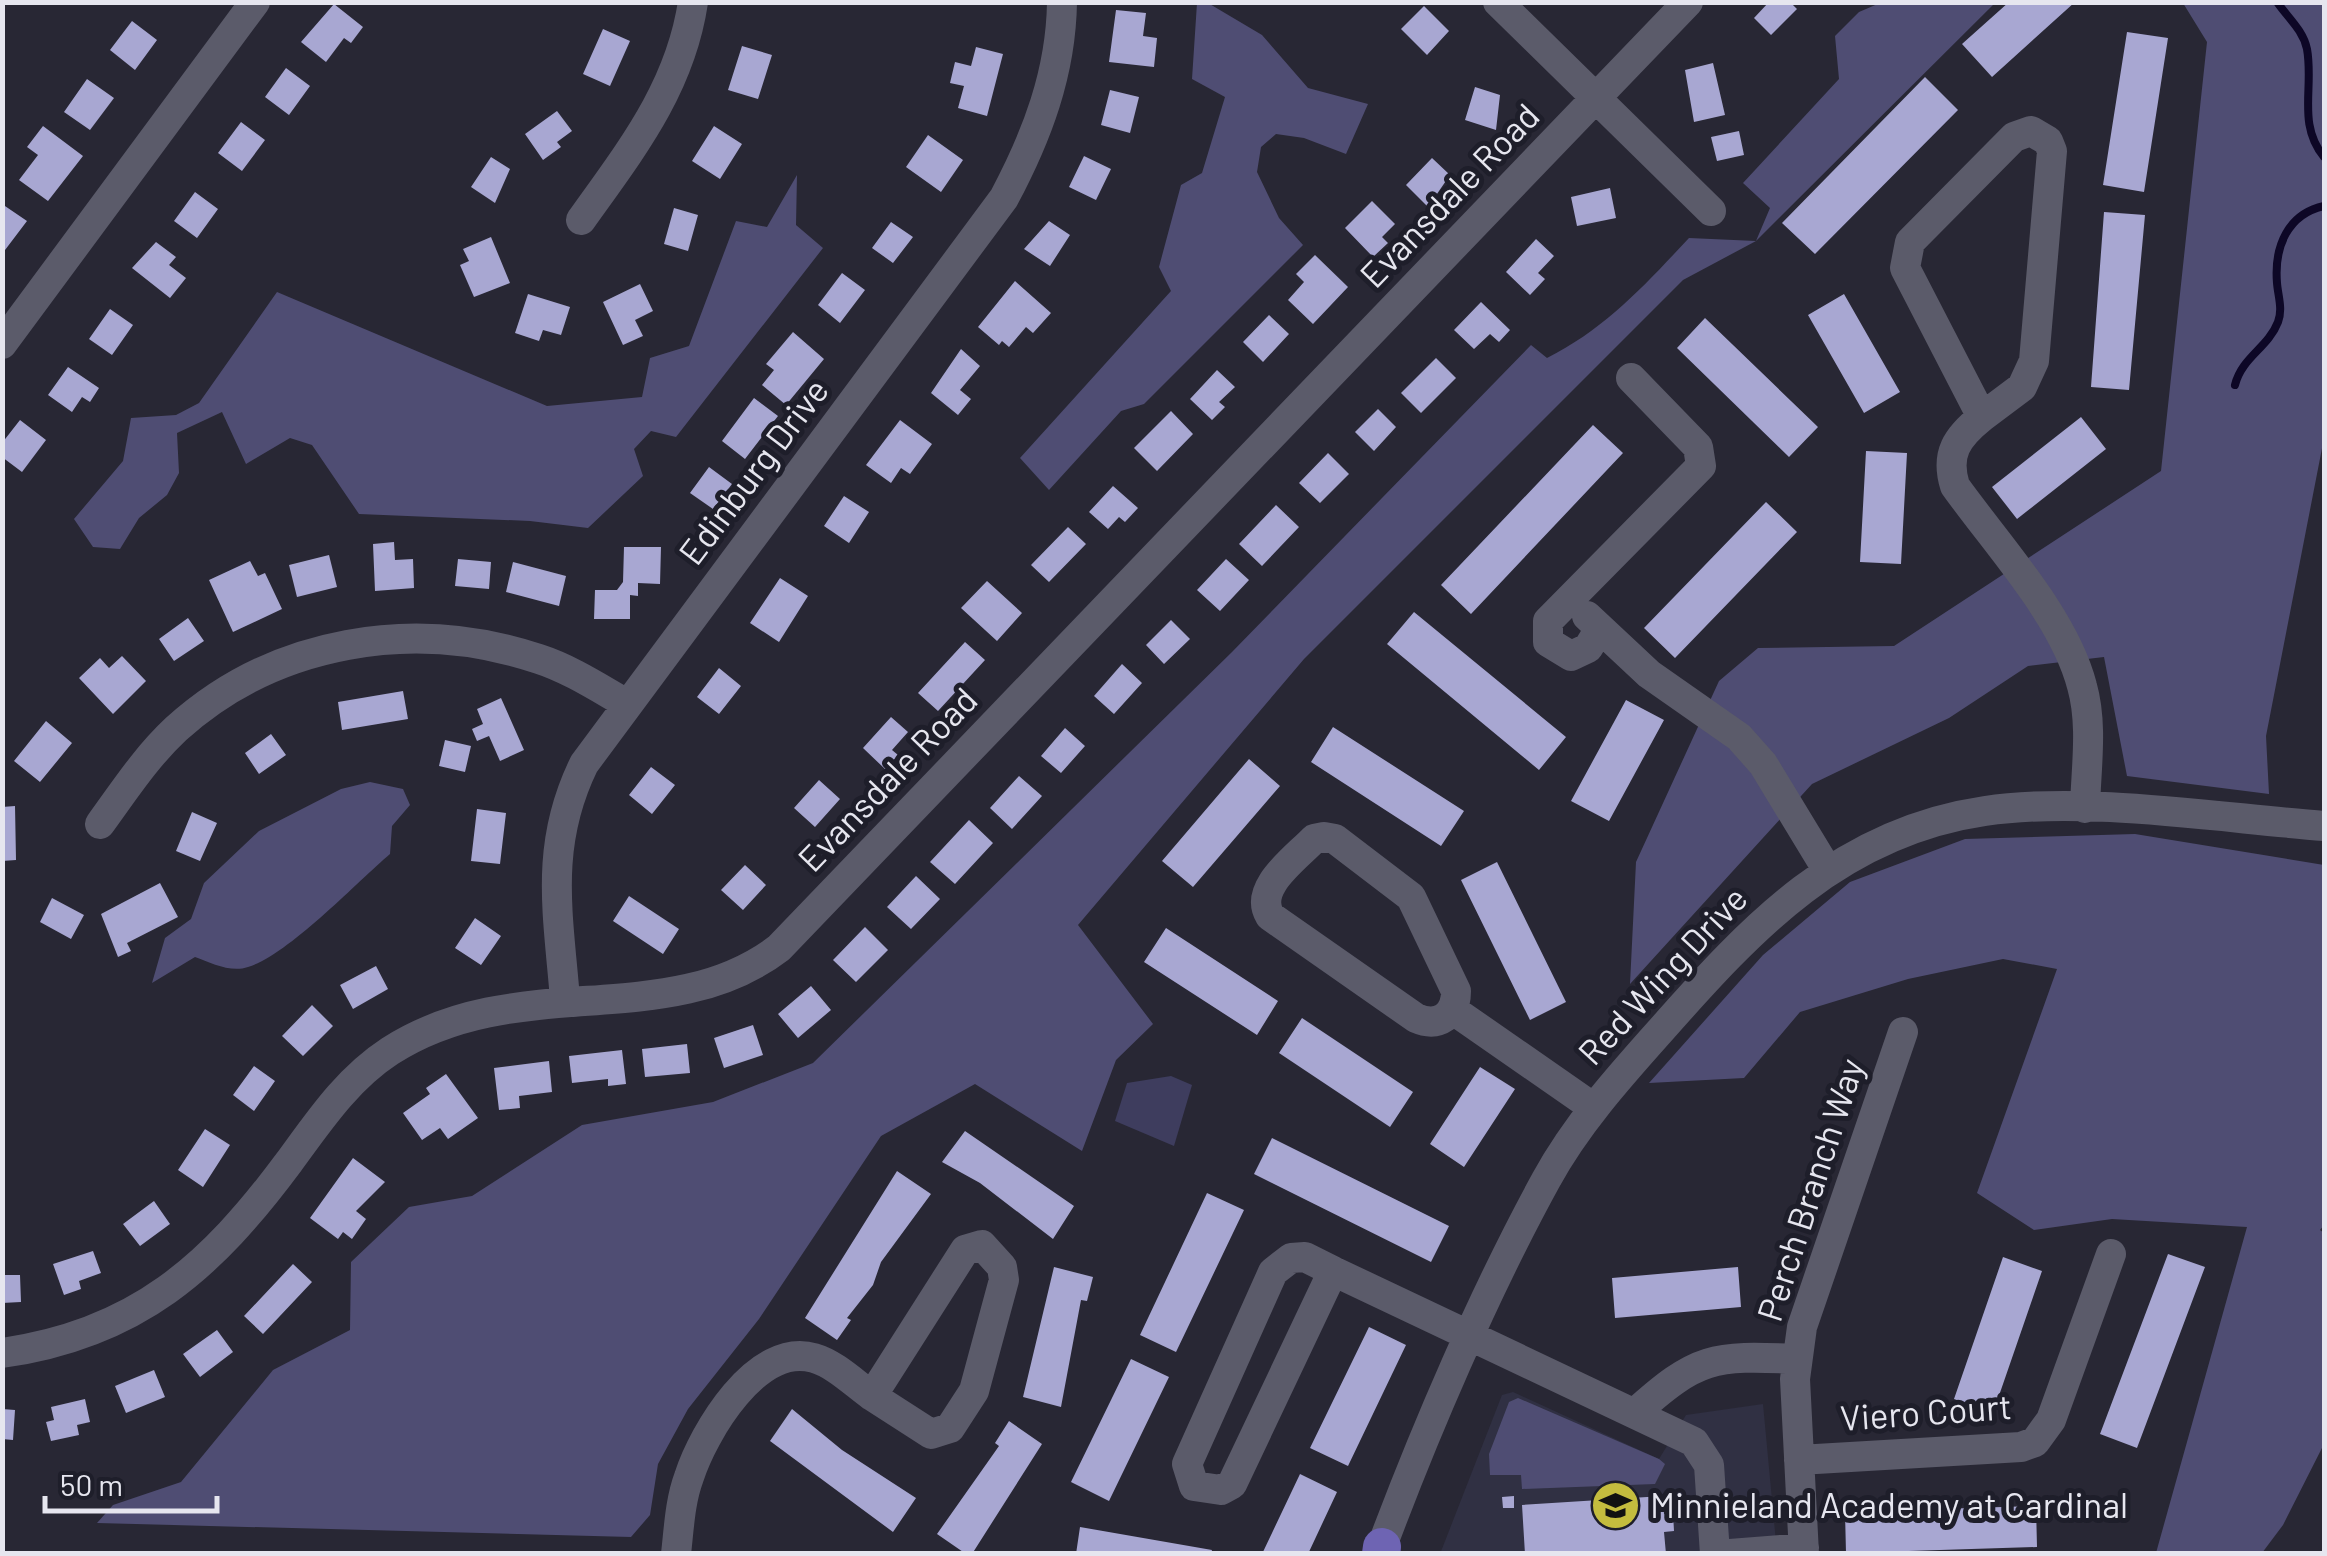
<svg xmlns="http://www.w3.org/2000/svg" width="2327" height="1556" font-family="Barlow,sans-serif">
<rect width="100%" height="100%" fill="#282734"/>
<path fill="#303043" d="M1513 1392 1659 1459 1686 1415 1763 1404 1777 1553 1440 1554 1502 1395Z"/>
<path fill="#3e3d5e" d="M1171 1076 1192 1085 1174 1146 1115 1121 1127 1083Z"/>
<path fill="#4f4d73" d="M1197 3H1208L1262 35 1308 88 1368 104 1346 154 1304 138 1276 134 1261 147 1257 172 1279 218 1303 245 1144 404 1121 411 1049 490 1020 458 1171 291 1159 267 1181 185 1202 173 1225 97 1192 79Z
M1880 3H1995L1756 241 1683 280 1304 659 1078 925 1153 1024 1116 1060 1082 1151 975 1084 881 1136 759 1319 688 1409 658 1464 650 1515 631 1537 97 1523 113 1505 181 1482 273 1370 350 1330 351 1262 409 1207 472 1196 582 1125 713 1102 813 1063 1232 652 1531 345 1547 358C1605 329 1645 285 1689 238L1756 241 1770 208 1743 183 1839 79 1835 36 1859 12Z
M2183 3H2324V438L2266 736 2269 794 2127 776 2104 657 2028 666 1949 718 1812 784 1630 984 1636 862 1719 681 1758 648 1894 646 2161 471 2207 42Z
M797 175 796 225 823 248 676 437 651 431 634 449 643 476 588 528 530 521 359 514 312 445 290 438 246 464 222 412 177 433 179 473 167 495 139 518 120 549 93 547 74 519 123 461 131 418 176 415 199 403 277 292 547 406 642 397 650 358 689 346 736 221 767 227Z
M370 782 403 789 410 805 392 826 390 854C356 883 288 955 248 967 231 973 211 963 195 957L152 983 165 938 191 919 204 883 259 831 341 789Z
M2135 834 2324 865V1225L2320 1230 2324 1233V1444L2283 1525 2262 1553H2156L2247 1227 2112 1219 2034 1230 1977 1193 2057 969 2003 959 1908 979 1800 1012 1744 1078 1649 1083 1763 955 1850 882 1965 839Z
M1518 1398 1659 1459 1665 1464 1655 1484 1522 1489 1521 1475H1490L1489 1454 1509 1402Z"/>
<g fill="none" stroke-linecap="round" stroke-linejoin="round">
<path stroke="#0d0726" stroke-width="8" d="M2277 2C2288 18 2303 30 2307 49 2314 88 2297 124 2324 157
M2235 385C2242 357 2268 348 2278 322 2283 309 2278 296 2277 283 2274 246 2288 214 2324 206"/>
</g>
<path fill="#a8a7d2" d="M1769 2H1790L1797 9 1771 35 1754 18Z
M2009 2H2075L1992 77 1962 44Z
M334 4 363 27 351 43 344 38 326 62 301 42Z
M1424 6 1449 31 1427 55 1401 29Z
M1116 10 1146 13 1143 36 1157 38 1154 67 1109 62Z
M132 21 157 40 135 70 110 50Z
M603 29 630 41 610 86 583 74Z
M2127 32 2168 38 2144 192 2103 185Z
M742 46 772 55 758 99 728 90Z
M976 47 1003 54 987 116 958 108 964 86 950 83 955 62 971 66Z
M1713 63 1725 115 1694 122 1685 70Z
M286 68 310 86 289 115 265 97Z
M1925 77 1958 110 1815 254 1782 223Z
M87 79 114 98 90 130 64 112Z
M1475 87 1500 95 1496 130 1465 120Z
M1110 90 1139 97 1130 133 1101 125Z
M557 111 572 131 557 142 561 147 543 160 525 134Z
M241 122 265 140 242 171 218 153Z
M43 126 83 156 48 201 19 180 38 155 27 147Z
M714 126 742 144 720 179 692 161Z
M1739 131 1744 155 1717 161 1711 137Z
M928 135 963 160 941 192 906 167Z
M1084 156 1111 169 1096 200 1069 187Z
M491 157 510 169 495 203 471 187Z
M1432 158 1450 175 1428 207 1406 185Z
M1610 188 1616 218 1577 226 1571 197Z
M195 192 218 209 197 238 174 221Z
M1372 201 1395 224 1382 237 1388 243 1373 257 1345 228Z
M2 204 27 221 2 254Z
M674 208 698 215 688 251 664 244Z
M2104 212 2145 215 2129 390 2091 387Z
M1049 221 1070 235 1050 266 1024 249Z
M891 222 913 237 893 263 872 248Z
M491 237 510 283 474 297 460 265 469 261 463 249Z
M1536 239 1554 256 1538 273 1545 279 1530 295 1506 272Z
M156 242 176 257 169 265 186 278 170 298 132 268Z
M1315 255 1348 287 1313 324 1288 300 1304 282 1296 274Z
M842 273 865 290 840 323 818 305Z
M1015 281 1051 313 1033 333 1026 327 1009 347 1002 341 999 345 978 327Z
M640 284 653 311 635 320 643 336 623 345 603 302Z
M528 294 570 307 561 335 543 330 539 341 515 333Z
M1844 294 1900 392 1864 413 1808 315Z
M1481 302 1510 330 1499 342 1490 334 1474 349 1454 330Z
M110 309 133 325 112 355 89 339Z
M1269 315 1289 334 1263 362 1243 342Z
M1705 318 1818 427 1789 457 1677 348Z
M793 332 824 359 786 405 762 385 774 370 766 364Z
M961 349 980 366 960 390 971 399 958 415 931 393Z
M1436 358 1456 378 1421 413 1401 393Z
M68 367 99 388 90 402 82 397 72 412 48 395Z
M1217 370 1235 387 1219 402 1225 407 1212 420 1190 399Z
M754 398 778 416 745 459 722 441Z
M1378 409 1396 427 1374 451 1355 432Z
M1171 411 1193 434 1157 471 1134 448Z
M2081 417 2106 449 2017 519 1992 487Z
M20 420 46 440 22 472 2 457V443Z
M900 420 932 444 910 474 901 468 891 483 866 465Z
M1593 425 1623 453 1471 614 1441 585Z
M1866 451 1907 453 1901 564 1860 562Z
M1328 453 1349 474 1320 503 1299 483Z
M709 467 732 484 713 509 690 493Z
M1113 486 1138 508 1125 522 1119 517 1108 529 1089 512Z
M844 496 869 512 849 543 824 526Z
M1766 502 1797 532 1675 658 1644 628Z
M1276 505 1299 527 1262 566 1239 544Z
M1068 527 1086 544 1049 582 1031 565Z
M394 542 395 560 413 559 414 588 375 591 373 544Z
M624 547H661L660 584 638 583V596L630 595V619H594L595 590H617L623 582Z
M329 555 337 587 297 597 289 565Z
M458 559 491 562 489 589 455 586Z
M1226 559 1249 580 1220 611 1197 590Z
M250 561 258 576 265 573 282 609 233 632 209 580Z
M513 562 566 576 559 606 506 592Z
M780 578 808 596 779 642 750 623Z
M987 581 1022 613 997 641 961 608Z
M1414 612 1566 737 1539 770 1387 644Z
M188 618 204 641 174 661 159 639Z
M1171 620 1190 639 1164 664 1146 645Z
M965 642 985 660 938 711 918 693Z
M122 656 146 681 113 714 79 678 100 658 109 668Z
M1122 664 1142 683 1114 714 1094 696Z
M719 668 741 686 719 714 697 697Z
M403 691 408 719 342 730 338 702Z
M501 698 524 750 500 761 489 736 477 741 472 729 483 724 477 709Z
M1626 700 1664 720 1609 821 1571 801Z
M891 717 908 732 892 750 898 755 885 769 863 748Z
M46 721 72 743 40 782 14 761Z
M1333 727 1464 811 1441 846 1311 762Z
M1065 728 1085 746 1061 773 1041 756Z
M271 734 286 755 259 774 245 753Z
M445 740 471 746 465 772 439 766Z
M1249 759 1280 786 1193 887 1162 861Z
M651 767 675 785 652 814 629 795Z
M1019 776 1042 796 1012 829 990 808Z
M819 780 840 799 815 827 794 808Z
M15 806 16 860 2 861V807Z
M477 809 506 813 500 864 471 861Z
M192 812 217 823 200 861 176 851Z
M969 820 993 843 955 884 930 862Z
M1497 862 1566 1002 1530 1020 1461 880Z
M745 865 766 885 743 910 721 890Z
M916 876 940 899 911 929 887 907Z
M160 883 178 917 127 943 131 951 118 957 101 914Z
M629 896 679 929 663 954 613 921Z
M52 898 84 915 71 939 40 922Z
M475 918 501 936 481 965 455 948Z
M865 927 888 950 856 982 833 960Z
M1166 928 1278 1001 1257 1035 1144 962Z
M376 966 388 989 353 1009 340 985Z
M811 986 831 1010 798 1038 778 1014Z
M312 1005 333 1026 303 1056 282 1036Z
M1302 1018 1413 1092 1390 1127 1279 1053Z
M753 1025 763 1055 724 1068 714 1038Z
M687 1044 690 1073 645 1077 642 1049Z
M622 1050 626 1084 608 1086V1079L572 1083 569 1056Z
M549 1061 552 1092 519 1096 520 1108 499 1110 494 1068Z
M254 1066 275 1081 254 1111 233 1095Z
M1480 1067 1515 1089 1464 1167 1430 1144Z
M446 1074 478 1118 448 1139 440 1128 422 1140 403 1113 430 1094 426 1088Z
M205 1129 230 1145 203 1187 178 1170Z
M965 1131 1074 1206 1053 1239 980 1183 942 1162Z
M1272 1138 1449 1226 1431 1262 1254 1174Z
M353 1158 385 1182 356 1211 366 1219 352 1239 343 1232 338 1239 310 1218Z
M897 1171 931 1194 881 1262 873 1285 847 1318 851 1320 837 1340 805 1318Z
M1207 1193 1244 1210 1176 1352 1140 1335Z
M154 1201 170 1224 140 1246 123 1224Z
M93 1251 101 1273 79 1281 81 1289 64 1295 53 1264Z
M2168 1254 2205 1267 2137 1448 2100 1434Z
M2003 1257 2042 1271 1993 1413 1954 1399Z
M293 1264 312 1282 263 1334 244 1316Z
M1054 1267 1093 1277 1087 1301 1081 1300 1061 1407 1023 1397Z
M1738 1267 1741 1307 1615 1318 1612 1278Z
M2 1275H20L21 1302 2 1303Z
M1369 1327 1406 1345 1348 1466 1310 1448Z
M217 1330 233 1352 200 1377 183 1354Z
M1131 1359 1169 1377 1109 1501 1071 1482Z
M154 1370 165 1397 126 1413 115 1386Z
M85 1399 90 1422 77 1425 79 1435 51 1441 46 1422 54 1420 51 1407Z
M2 1409 15 1410 13 1440 2 1439Z
M792 1409 842 1450 916 1498 893 1532 770 1441Z
M1009 1421 1042 1444 972 1554H966L937 1534 999 1446 995 1443Z
M1300 1474 1337 1492 1308 1554H1262Z
M1514 1496V1508H1503L1502 1497Z
M1663 1496 1664 1514 1673 1513 1674 1531 1664 1532 1666 1554H1525L1522 1505Z
M2036 1506 2037 1547 1846 1553 1845 1512Z
M1080 1527 1212 1550 1211 1554H1076Z"/>
<g fill="none" stroke-linecap="round" stroke-linejoin="round">
<path stroke="#5b5b6a" stroke-width="30" d="M1498 2 1711 211
M2031 131 2048 141 2052 151 2034 361 2022 387 1982 417 1905 268 1910 242 2014 137Z
M581 220C630 151 680 89 693 2
M2 344 255 2
M1982 417C1957 437 1945 454 1955 486 1997 545 2064 616 2082 686 2093 725 2086 768 2085 808
M1587 616 1649 674 1739 737 1763 764 1828 871
M1599 630 1588 648 1571 656 1548 642V621L1701 466 1698 447 1631 378
M100 824C124 791 146 757 176 729 274 640 414 617 539 659 570 669 599 688 627 704
M1324 837 1335 839 1411 897 1456 991C1456 1015 1439 1028 1416 1018L1270 916C1253 888 1295 859 1314 839Z
M565 999C558 912 544 846 584 764L1004 198C1037 136 1061 73 1062 2
M1453 1010 1594 1108
M982 1245 1002 1267 1004 1280 974 1391 950 1428 931 1434 872 1396 965 1250Z
M1305 1257 1333 1271 1232 1484 1221 1490 1194 1486 1187 1464 1273 1272 1291 1258Z
M1333 1271 1694 1442 1709 1465 1715 1554
M2 1353C137 1334 211 1267 289 1162 319 1121 347 1079 390 1051 518 969 668 1033 779 948L1688 2
M1635 1413C1697 1357 1713 1355 1796 1359
M1799 1460 2021 1447 2035 1442 2051 1420 2111 1254
M676 1554C679 1528 680 1501 689 1477 703 1433 757 1341 814 1358 835 1364 854 1383 872 1396
M1379 1554C1424 1433 1484 1293 1546 1180 1576 1125 1619 1077 1661 1030 1752 927 1840 832 1985 811 2085 796 2221 818 2324 826
M1730 1554 1804 1548
M1804 1554 1795 1379 1802 1327 1903 1032"/>
<path stroke="#6e64b3" stroke-width="38" d="M1381 1554 1382 1547"/>
</g>
<defs>
<symbol id="school-disc" viewBox="-11 -11 22 22"><circle r="9.5" fill="#c4bc3e" stroke="#1e1e2a"/><path d="M0-5L7-2L0 1L-7-2ZM-4 1L0 2.5L4 1V4Q0 6-4 4Z" fill="#111"/></symbol>
</defs>
<g fill-rule="evenodd">
<use href="#school-disc" x="1588" y="1478" width="55" height="55"/>
</g>
<g text-anchor="middle" stroke-width="10" stroke-linejoin="round" paint-order="stroke">
<g font-size="35" fill="#e6e6ef" stroke="#1e1e2a">
<text transform="translate(1450 196) rotate(-46)" y="12">Evansdale Road</text>
<text transform="translate(754 472) rotate(-53)" y="12">Edinburg Drive</text>
<text transform="translate(888 780) rotate(-46)" y="12">Evansdale Road</text>
<text transform="translate(1663 976) rotate(-47)" y="12">Red Wing Drive</text>
<text transform="translate(1811 1190) rotate(-72)" y="12">Perch Branch Way</text>
<text transform="translate(1926 1413) rotate(-4)" y="12">Viero Court</text>
</g>
<g font-size="35" fill="#e6e6ef" stroke="#1e1e2a" text-anchor="start">
<text x="1650" y="1518">Minnieland Academy at Cardinal</text>
</g>
</g>
<rect width="2327" height="1556" fill="none" stroke="#e6e6ef" stroke-width="10"/>
<path d="M45 1496v15h172v-15" fill="none" stroke="#e6e6ef" stroke-width="5"/>
<text x="60" y="1496" font-size="30" fill="#e6e6ef" stroke="#1e1e2a" stroke-width="8" paint-order="stroke">50 m</text>
</svg>
